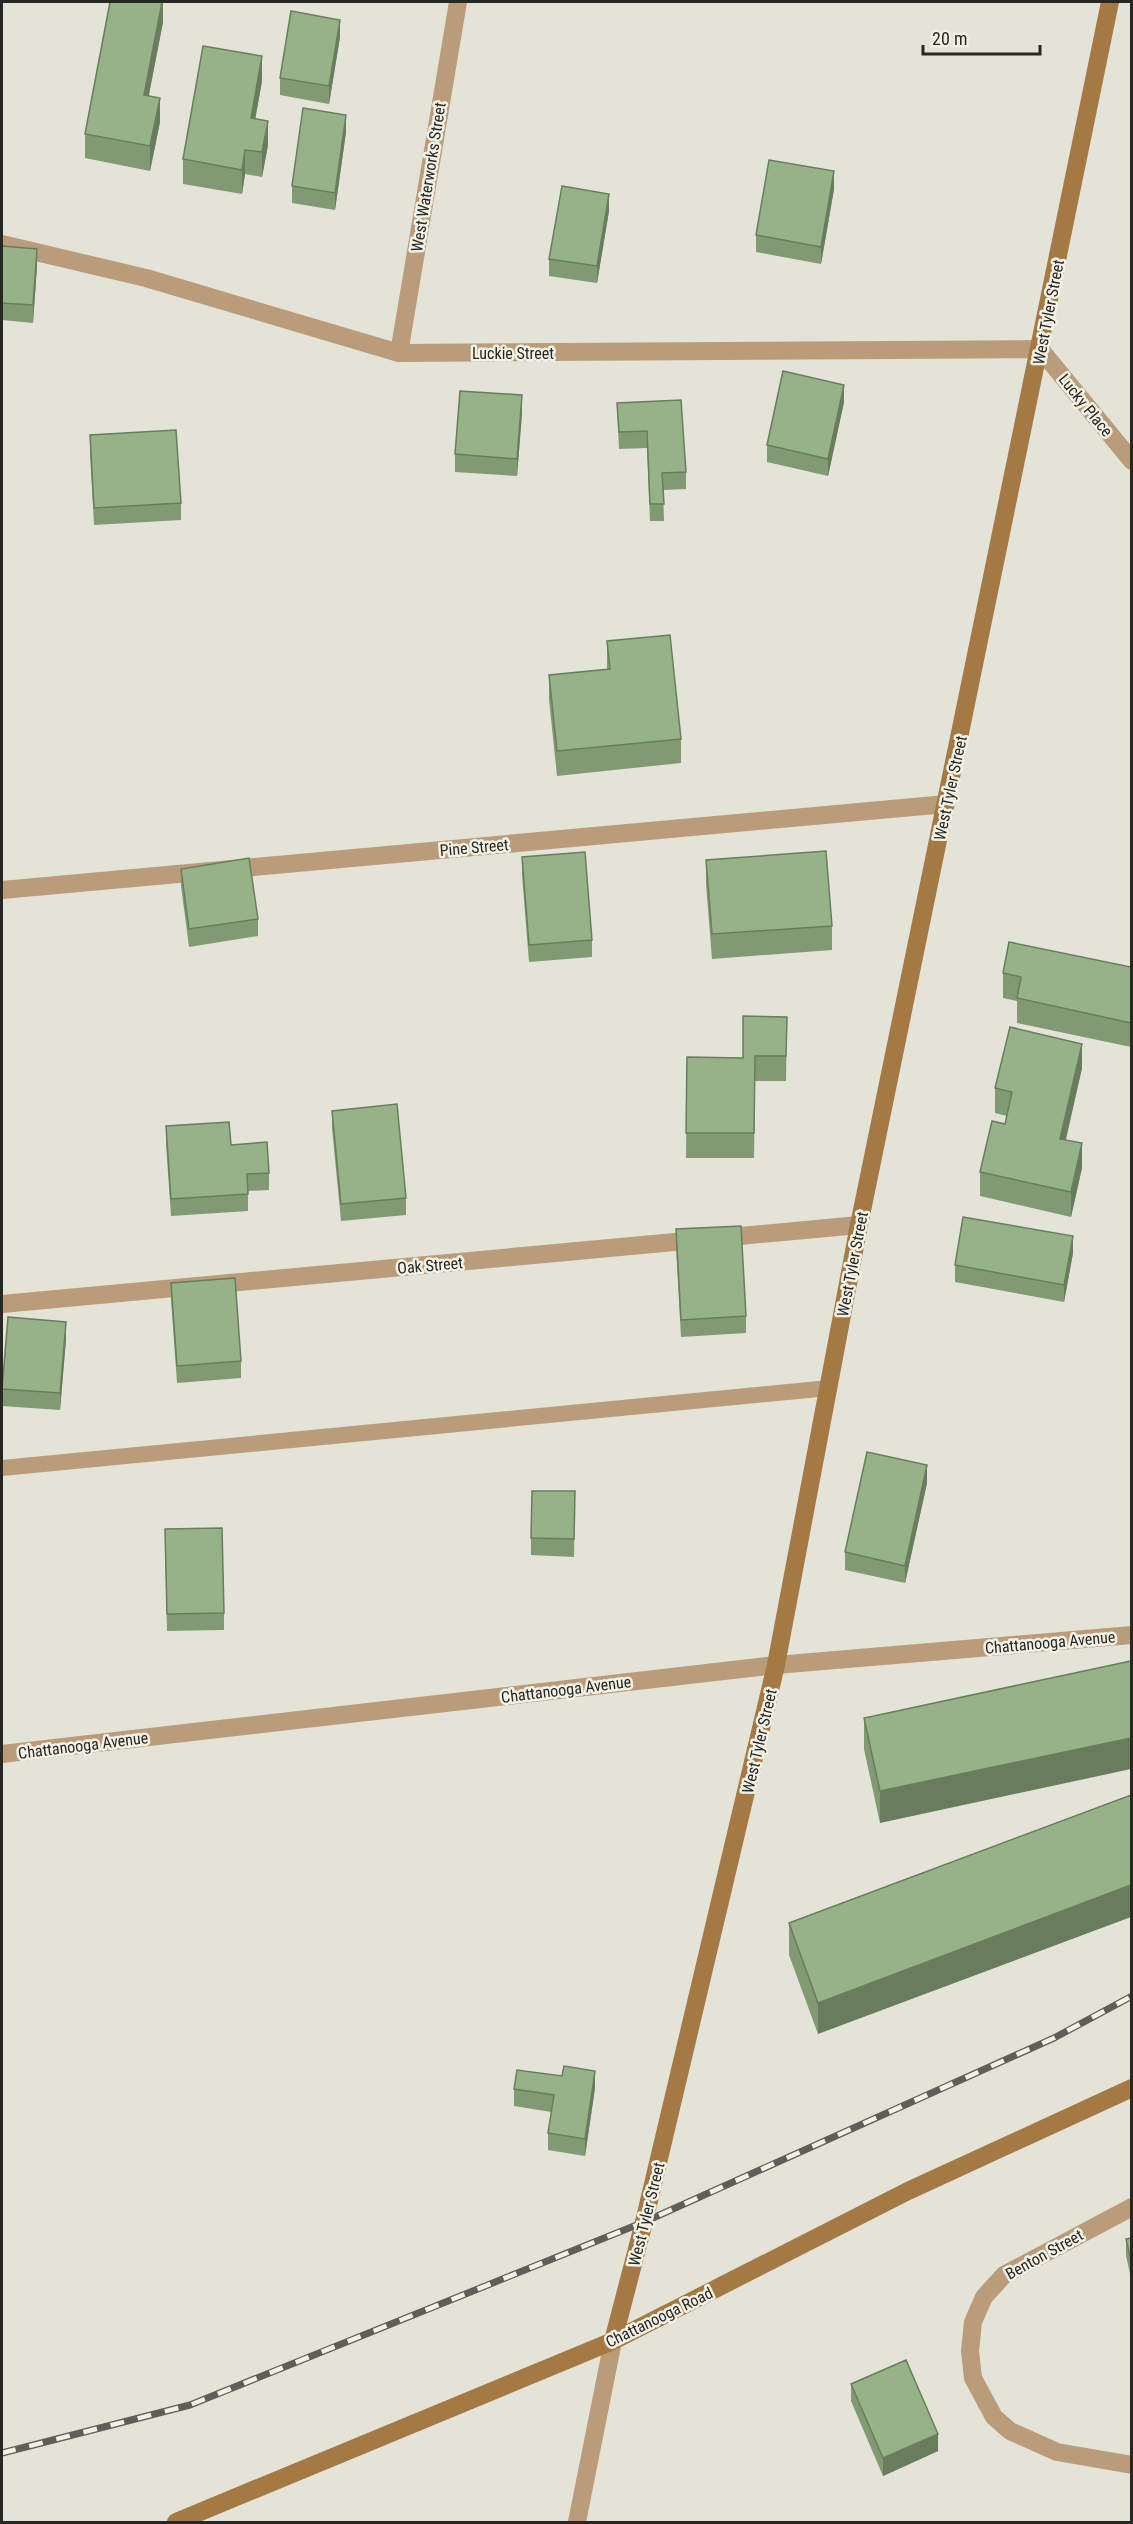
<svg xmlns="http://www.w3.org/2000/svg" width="1133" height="2524" font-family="'Roboto Condensed',sans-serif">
<rect width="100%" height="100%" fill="#e4e3d8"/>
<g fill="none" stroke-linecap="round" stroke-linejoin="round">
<path stroke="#ba9c7a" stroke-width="16" d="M2 1468 829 1388"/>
<path stroke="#ba9c7a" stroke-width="18" d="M2 244 146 278 399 353 1040 349 1132 461
M399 353 458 2
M2 890 946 804
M2 1304 859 1225
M2 1754 776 1665 1132 1635
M1132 2207 1004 2275 984 2297 973 2322 970 2351 973 2378 994 2417 1010 2431 1057 2452 1132 2465
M577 2522 613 2341"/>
<path stroke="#a47944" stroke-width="18" d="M613 2341 644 2222 776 1665 859 1225 1110 2
M176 2522 613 2341 908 2191 1132 2088"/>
<defs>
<path id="rail" d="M2 2453 190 2405 644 2222 1054 2038 1132 1996"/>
</defs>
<use href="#rail" stroke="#5f5e58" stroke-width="7"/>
<use href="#rail" stroke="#f2f1e5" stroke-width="4.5" stroke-dasharray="14" stroke-linecap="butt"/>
</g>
<path fill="#819a74" d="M163 2V22L149 95 160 122 150 171 85 158V134Z
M340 37 329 104 280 95V78Z
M262 81 255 119 268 145 262 177 245 174 242 194 183 184V159Z
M346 132 335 210 292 203V186Z
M834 189 821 264 756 252V235Z
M609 211 597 283 549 276V259Z
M2 246 37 266 33 323 2 320Z
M681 400 686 472V489L663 490 664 521H650L647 448 619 449 617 403Z
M844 402 828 476 767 462V445Z
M522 413 517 476 455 472V454Z
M90 435 181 503V520L94 525 90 452Z
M607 641 681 739V763L557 776 549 700V675L607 669Z
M522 857 592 940V957L529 962 522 875Z
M706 860 832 926V950L712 959 706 884Z
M181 869 258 919V936L189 947 181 886Z
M1131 967V1047L1017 1023V1001L1003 998V973Z
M787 1017 786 1081H755L754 1158H686L687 1057 743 1058Z
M1082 1068 1066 1140 1082 1168 1071 1217 980 1196V1172L1005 1124 1007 1116 995 1113V1088Z
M332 1111 406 1198V1215L341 1221 332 1128Z
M166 1126 231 1145 269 1173V1190L248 1191V1211L171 1216 166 1144Z
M676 1229 746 1316V1333L681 1337 676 1247Z
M1073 1253 1064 1302 955 1282V1265Z
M171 1283 241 1361V1378L177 1383 171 1300Z
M66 1339 60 1410 2 1406V1389Z
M927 1483 905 1583 845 1570V1552Z
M575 1491 574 1557 531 1555V1538Z
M165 1546 224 1613V1630L167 1631Z
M1131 1661 880 1823 864 1749V1718Z
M1131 1795 818 2034 789 1955V1923Z
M562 2076 595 2088 585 2156 548 2150V2133L551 2112 514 2106V2089Z
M1131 2238V2278L1126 2256V2239Z
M851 2384 938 2451 883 2476 851 2401Z"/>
<path fill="#697d5e" d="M162 2H163V22L144 119V95Z
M340 20V37L329 104V86Z
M262 56V81L251 143V118Z
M160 98V122L150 171V146Z
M346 115V132L335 210V193Z
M268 121V145L262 177V152Z
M245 150V174L242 194V170Z
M834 171V189L821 264V247Z
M609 194V211L597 283V266Z
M37 249V266L33 323V305Z
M844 385V402L828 476V459Z
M522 395V413L517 476V459Z
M1082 1044V1068L1060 1163V1139Z
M1082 1143V1168L1071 1217V1192Z
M1073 1236V1253L1064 1302V1285Z
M66 1322V1339L60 1410V1393Z
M927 1465V1483L905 1583V1566Z
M1131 1738V1769L880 1823V1791Z
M1131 1885V1917L818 2034V2003Z
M595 2071V2088L585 2156V2139Z
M938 2434V2451L883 2476V2458Z"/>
<path fill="#96b387" stroke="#697d5e" stroke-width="1.5" d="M110 2H162L144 95 160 98 150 146 85 134Z
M291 11 340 20 329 86 280 78Z
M203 46 262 56 251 118 268 121 262 152 245 150 242 170 183 159Z
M303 108 346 115 335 193 292 186Z
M769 160 834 171 821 247 756 235Z
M562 186 609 194 597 266 549 259Z
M2 246 37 249 33 305 2 303Z
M783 371 844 385 828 459 767 445Z
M460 391 522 395 517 459 455 454Z
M681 400 686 472 662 473 664 504H650L647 431 619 432 617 403Z
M176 430 181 503 94 508 90 435Z
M670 635 681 739 557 751 549 675 610 669 607 641Z
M826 851 832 926 712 934 706 860Z
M585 852 592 940 529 945 522 857Z
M249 858 258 919 189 929 181 869Z
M1009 942 1131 967V1023L1017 998 1021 977 1003 973Z
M743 1016 787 1017 786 1056H755L754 1133H686L687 1057 743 1058Z
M1010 1027 1082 1044 1060 1139 1082 1143 1071 1192 980 1172 992 1121 1005 1124 1012 1092 995 1088Z
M397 1104 406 1198 341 1204 332 1111Z
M229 1122 231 1145 267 1142 269 1173 247 1174 248 1194 171 1199 166 1126Z
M963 1217 1073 1236 1064 1285 955 1265Z
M741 1226 746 1316 681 1320 676 1229Z
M235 1278 241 1361 177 1366 171 1283Z
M8 1317 66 1322 60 1393 2 1389Z
M867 1452 927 1465 905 1566 845 1552Z
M532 1491H575L574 1539 531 1538Z
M222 1528 224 1613 167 1614 165 1529Z
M1131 1661V1738L880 1791 864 1718Z
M1131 1795V1885L818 2003 789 1923Z
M564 2066 595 2071 585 2139 548 2133 554 2095 514 2089 517 2070 562 2076Z
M1131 2238V2261L1126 2239Z
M906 2360 938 2434 883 2458 851 2384Z"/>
<g text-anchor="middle" stroke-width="5" stroke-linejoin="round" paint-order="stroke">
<g font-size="16" fill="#272723" stroke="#f2f1e5">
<text transform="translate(428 177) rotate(-81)" y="6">West Waterworks Street</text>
<text transform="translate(1048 312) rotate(-79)" y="6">West Tyler Street</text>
<text x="513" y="359">Luckie Street</text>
<text transform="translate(1086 405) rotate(51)" y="6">Lucky Place</text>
<text transform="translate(950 788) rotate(-78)" y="6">West Tyler Street</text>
<text transform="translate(474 847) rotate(-5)" y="6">Pine Street</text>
<text transform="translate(852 1264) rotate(-79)" y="6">West Tyler Street</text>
<text transform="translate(430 1265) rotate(-5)" y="6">Oak Street</text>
<text transform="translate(1050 1642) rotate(-5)" y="6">Chattanooga Avenue</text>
<text transform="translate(566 1689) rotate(-7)" y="6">Chattanooga Avenue</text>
<text transform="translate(759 1741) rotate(-77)" y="6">West Tyler Street</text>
<text transform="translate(83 1745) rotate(-7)" y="6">Chattanooga Avenue</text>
<text transform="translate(646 2214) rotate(-76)" y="6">West Tyler Street</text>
<text transform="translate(1044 2254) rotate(-29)" y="6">Benton Street</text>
<text transform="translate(659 2317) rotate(-26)" y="6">Chattanooga Road</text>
</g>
</g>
<rect width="1133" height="2524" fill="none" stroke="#272723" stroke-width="6"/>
<path d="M923 45v9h117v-9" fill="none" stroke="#272723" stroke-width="3"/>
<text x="932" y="45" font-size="18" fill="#272723" stroke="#f2f1e5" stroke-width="4.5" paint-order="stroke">20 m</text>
</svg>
